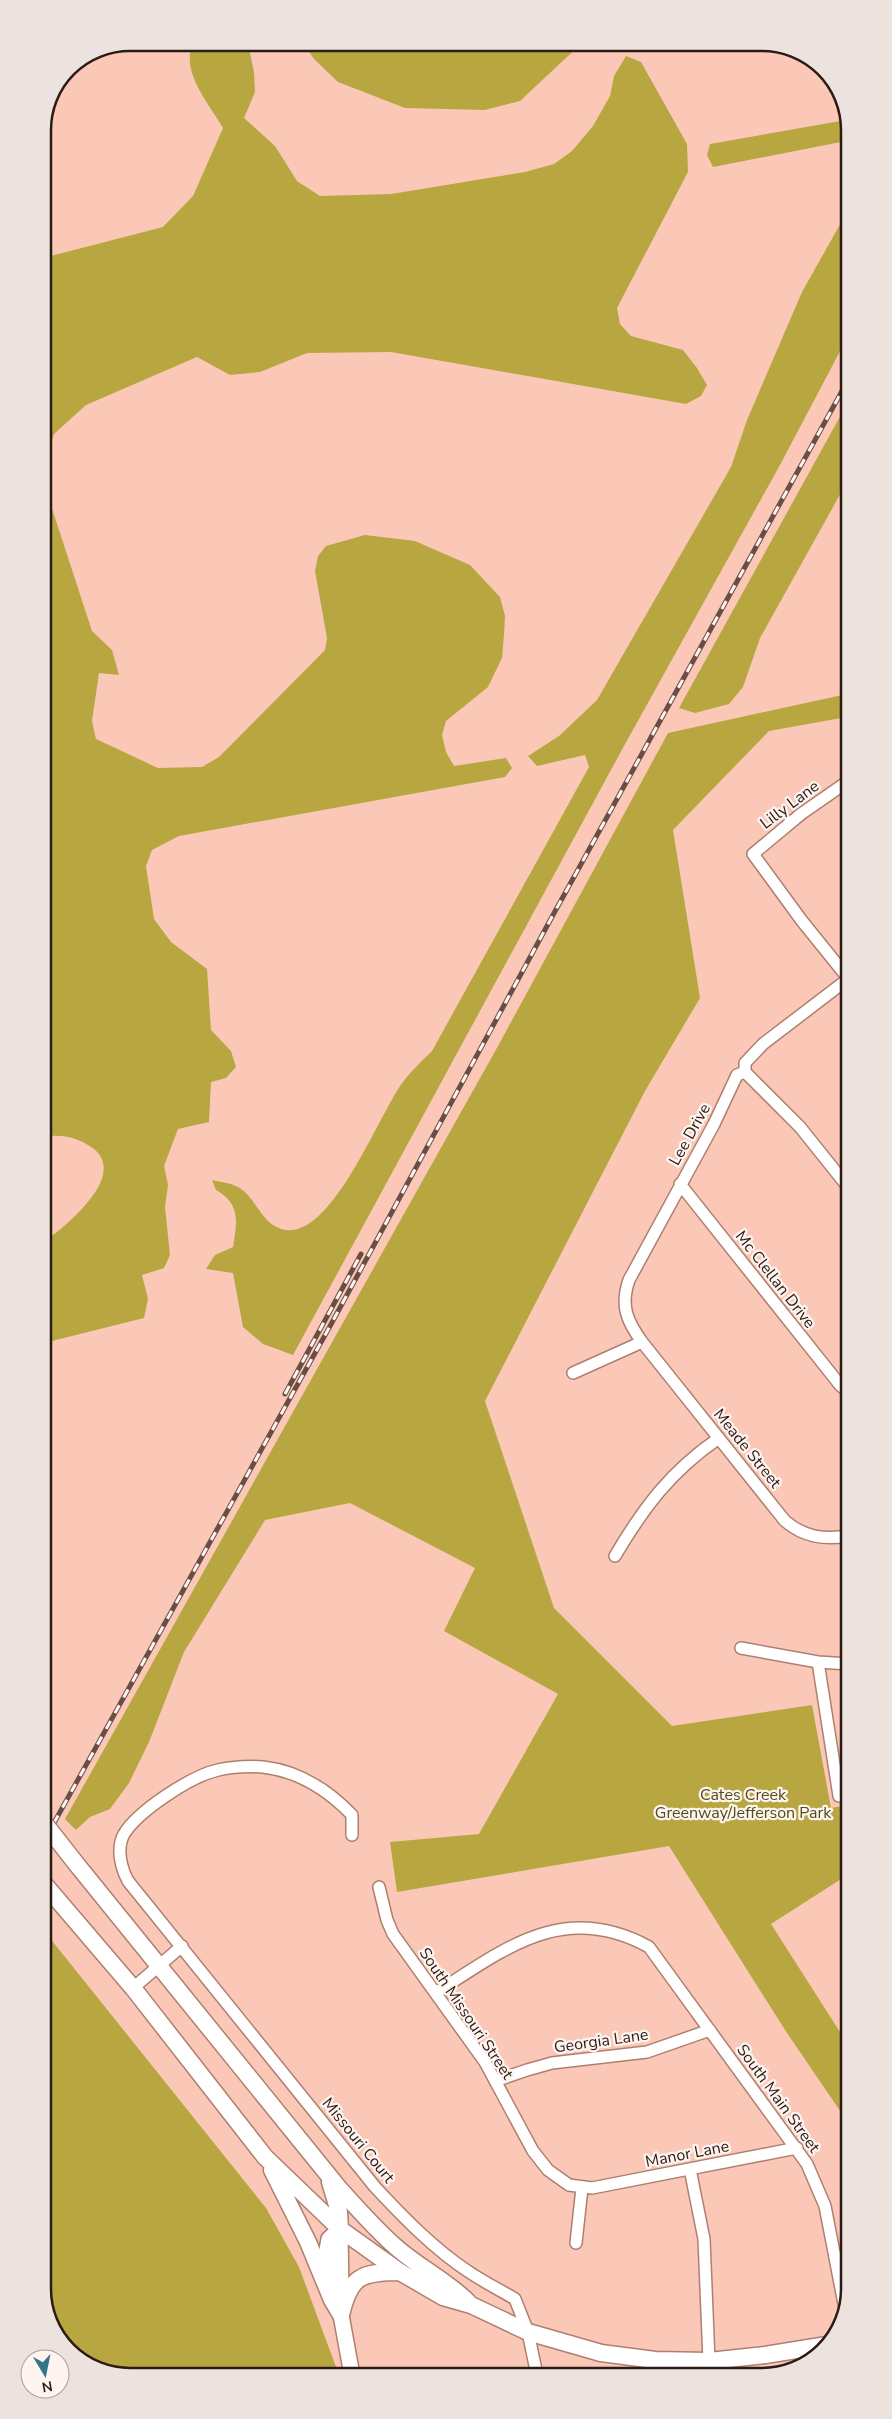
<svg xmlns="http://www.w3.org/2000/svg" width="892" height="2419" font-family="'Nunito Sans',sans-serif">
<rect width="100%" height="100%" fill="#fbc8b7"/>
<path fill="#b8a741" d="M193 43H248L254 72 255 92 244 118 275 146 297 181 320 196 391 194 525 172 554 164 572 151 593 126 610 96 614 76 626 56 641 62 687 144 688 172 617 308 620 324 631 336 683 350 697 368 707 385 701 396 686 404 391 352 307 353 260 372 230 375 197 357 86 405 54 434 46 456 44 484 92 631 112 650 119 675 99 673 92 721 96 739 158 768 202 767 219 757 325 650 327 638 315 571 318 556 326 546 365 535 415 541 470 565 500 597 505 616 504 635 502 658 488 687 446 721 442 735 446 752 454 766 506 758 512 768 505 777 179 836 152 850 146 866 154 919 171 942 207 969 211 1030 231 1051 236 1067 226 1078 211 1082 209 1122 178 1129 164 1166 168 1185 165 1207 170 1255 164 1268 142 1275 148 1299 144 1318 44 1343V1242C67 1225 134 1171 88 1145 75 1137 59 1134 44 1137L43 258 163 227 193 196 223 128C209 103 180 72 193 43Z
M303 43H582L520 101 485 110 405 108 338 82 314 59Z
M846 120V141L713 167 707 155 710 144Z
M847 212V338L780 465 624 746 293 1355 263 1344 243 1327 233 1273 206 1269 215 1255 233 1247C237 1222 241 1204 216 1190L212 1180C220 1182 231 1183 238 1187 256 1197 260 1222 281 1229 330 1245 379 1113 403 1082 411 1071 422 1061 432 1051L589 767 585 755 537 766 528 756 559 736 597 700 731 467 747 420 802 292Z
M847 404V482L760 638 743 687 729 704 695 713 679 708Z
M847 694V717L769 731 673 830 700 998 645 1091 485 1401 554 1608 672 1726 812 1705 831 1808 842 1806 849 1845V1874L771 1924 849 2046V2124L785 2030 669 1846 397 1892 390 1842 479 1834 558 1694 444 1631 475 1568 350 1503 265 1520 184 1652 149 1742 129 1783 110 1809 90 1817 76 1830 65 1819 498 1046 668 733Z
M45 1932 266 2208 299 2267 339 2375 124 2376 73 2355 46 2312Z"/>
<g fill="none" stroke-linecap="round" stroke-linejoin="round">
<defs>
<path id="minor" d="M847 782 801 814 753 854 802 921 848 978
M745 1072 737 1075 714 1124 629 1280C620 1306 627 1321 642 1342L785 1521C804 1537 824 1540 848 1536
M745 1072 800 1127 848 1187
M745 1072V1063L763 1044 848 979
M680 1184 840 1385 848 1392
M573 1373 642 1342
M615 1556C644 1507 671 1471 719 1438
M741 1648 818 1662 849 1664
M818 1662 839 1796 849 1797
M352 1835V1815C328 1790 298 1771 263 1767 248 1766 232 1767 218 1770 191 1776 138 1811 124 1834 116 1848 121 1868 128 1881L375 2187C404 2218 434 2249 469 2272 484 2282 500 2290 515 2299L528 2332 537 2375
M379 1887 387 1920 393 1934 485 2062 533 2151 548 2170 569 2185 592 2188 797 2148
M133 1988 182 1946
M437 1992C507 1947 565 1901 649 1947L807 2164 825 2206 844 2304
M495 2081 527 2070 552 2063 647 2052 710 2030
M690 2169 704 2239 709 2361
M576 2243 582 2188
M837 2258 849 2256"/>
<path id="major" d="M340 2229 329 2239 327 2250 329 2273 341 2315 352 2375
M340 2229 341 2297"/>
<path id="highway" d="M78 1866 338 2187C357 2208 376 2230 397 2248 420 2268 447 2281 468 2302
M45 1885 133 1988 265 2157 340 2229 400 2272 443 2297 471 2305 528 2332 601 2353 655 2360 709 2361 765 2355 827 2345
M272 2170 308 2242 332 2300 341 2315
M330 2182 339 2212 340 2229
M341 2315C350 2276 361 2272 400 2272"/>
</defs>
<use href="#minor" stroke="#ae7f6f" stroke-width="14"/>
<use href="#major" stroke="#ae7f6f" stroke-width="18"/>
<use href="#highway" stroke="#ae7f6f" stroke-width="19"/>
<use href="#minor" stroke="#fff" stroke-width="11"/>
<use href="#major" stroke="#fff" stroke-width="15"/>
<use href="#highway" stroke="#fff" stroke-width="16"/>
<defs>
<path id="rail" d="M285 1394 361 1254
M45 1839 329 1328 553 915 847 382"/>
</defs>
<use href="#rail" stroke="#6a4e45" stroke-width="5"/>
<use href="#rail" stroke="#fef4f0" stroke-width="3" stroke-dasharray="9" stroke-linecap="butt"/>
<defs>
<path id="highway-bridge" d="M45 1824 78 1866"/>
</defs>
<use href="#highway-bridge" stroke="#ae7f6f" stroke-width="19" stroke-linecap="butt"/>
<use href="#highway-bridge" stroke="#fff" stroke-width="16"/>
</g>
<g text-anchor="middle" stroke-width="4.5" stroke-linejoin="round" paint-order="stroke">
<g font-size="16" fill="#2c1a14" stroke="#fef4f0">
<text transform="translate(789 804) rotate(-37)" y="6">Lilly Lane</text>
<text transform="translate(689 1134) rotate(-61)" y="6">Lee Drive</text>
<text transform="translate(776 1279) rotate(52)" y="6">Mc Clellan Drive</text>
<text transform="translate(748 1448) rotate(51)" y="6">Meade Street</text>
<text transform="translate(467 2013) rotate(56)" y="6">South Missouri Street</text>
<text transform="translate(601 2040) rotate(-8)" y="6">Georgia Lane</text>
<text transform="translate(779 2098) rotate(54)" y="6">South Main Street</text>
<text transform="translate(359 2140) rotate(51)" y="6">Missouri Court</text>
<text transform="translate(687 2153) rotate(-11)" y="6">Manor Lane</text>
</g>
<g font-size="16" fill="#514a1b" stroke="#fef4f0">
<text x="743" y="1800">Cates Creek<tspan x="743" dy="18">Greenway/Jefferson Park</tspan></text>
</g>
</g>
<path d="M0 0H892V2419H0ZM130 51H762A79 79 0 0 1 841 130V2289A79 79 0 0 1 762 2368H130A79 79 0 0 1 51 2289V130A79 79 0 0 1 130 51Z" fill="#ede3de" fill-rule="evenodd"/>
<path fill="none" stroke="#2c1a14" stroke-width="2.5" d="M130 51H762A79 79 0 0 1 841 130V2289A79 79 0 0 1 762 2368H130A79 79 0 0 1 51 2289V130A79 79 0 0 1 130 51Z"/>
<g transform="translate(45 2374) rotate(170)"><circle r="24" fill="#fef4f0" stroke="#aa9d98"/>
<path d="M0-4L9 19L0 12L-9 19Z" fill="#337487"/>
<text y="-8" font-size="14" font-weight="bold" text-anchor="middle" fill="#2c1a14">N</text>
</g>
</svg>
